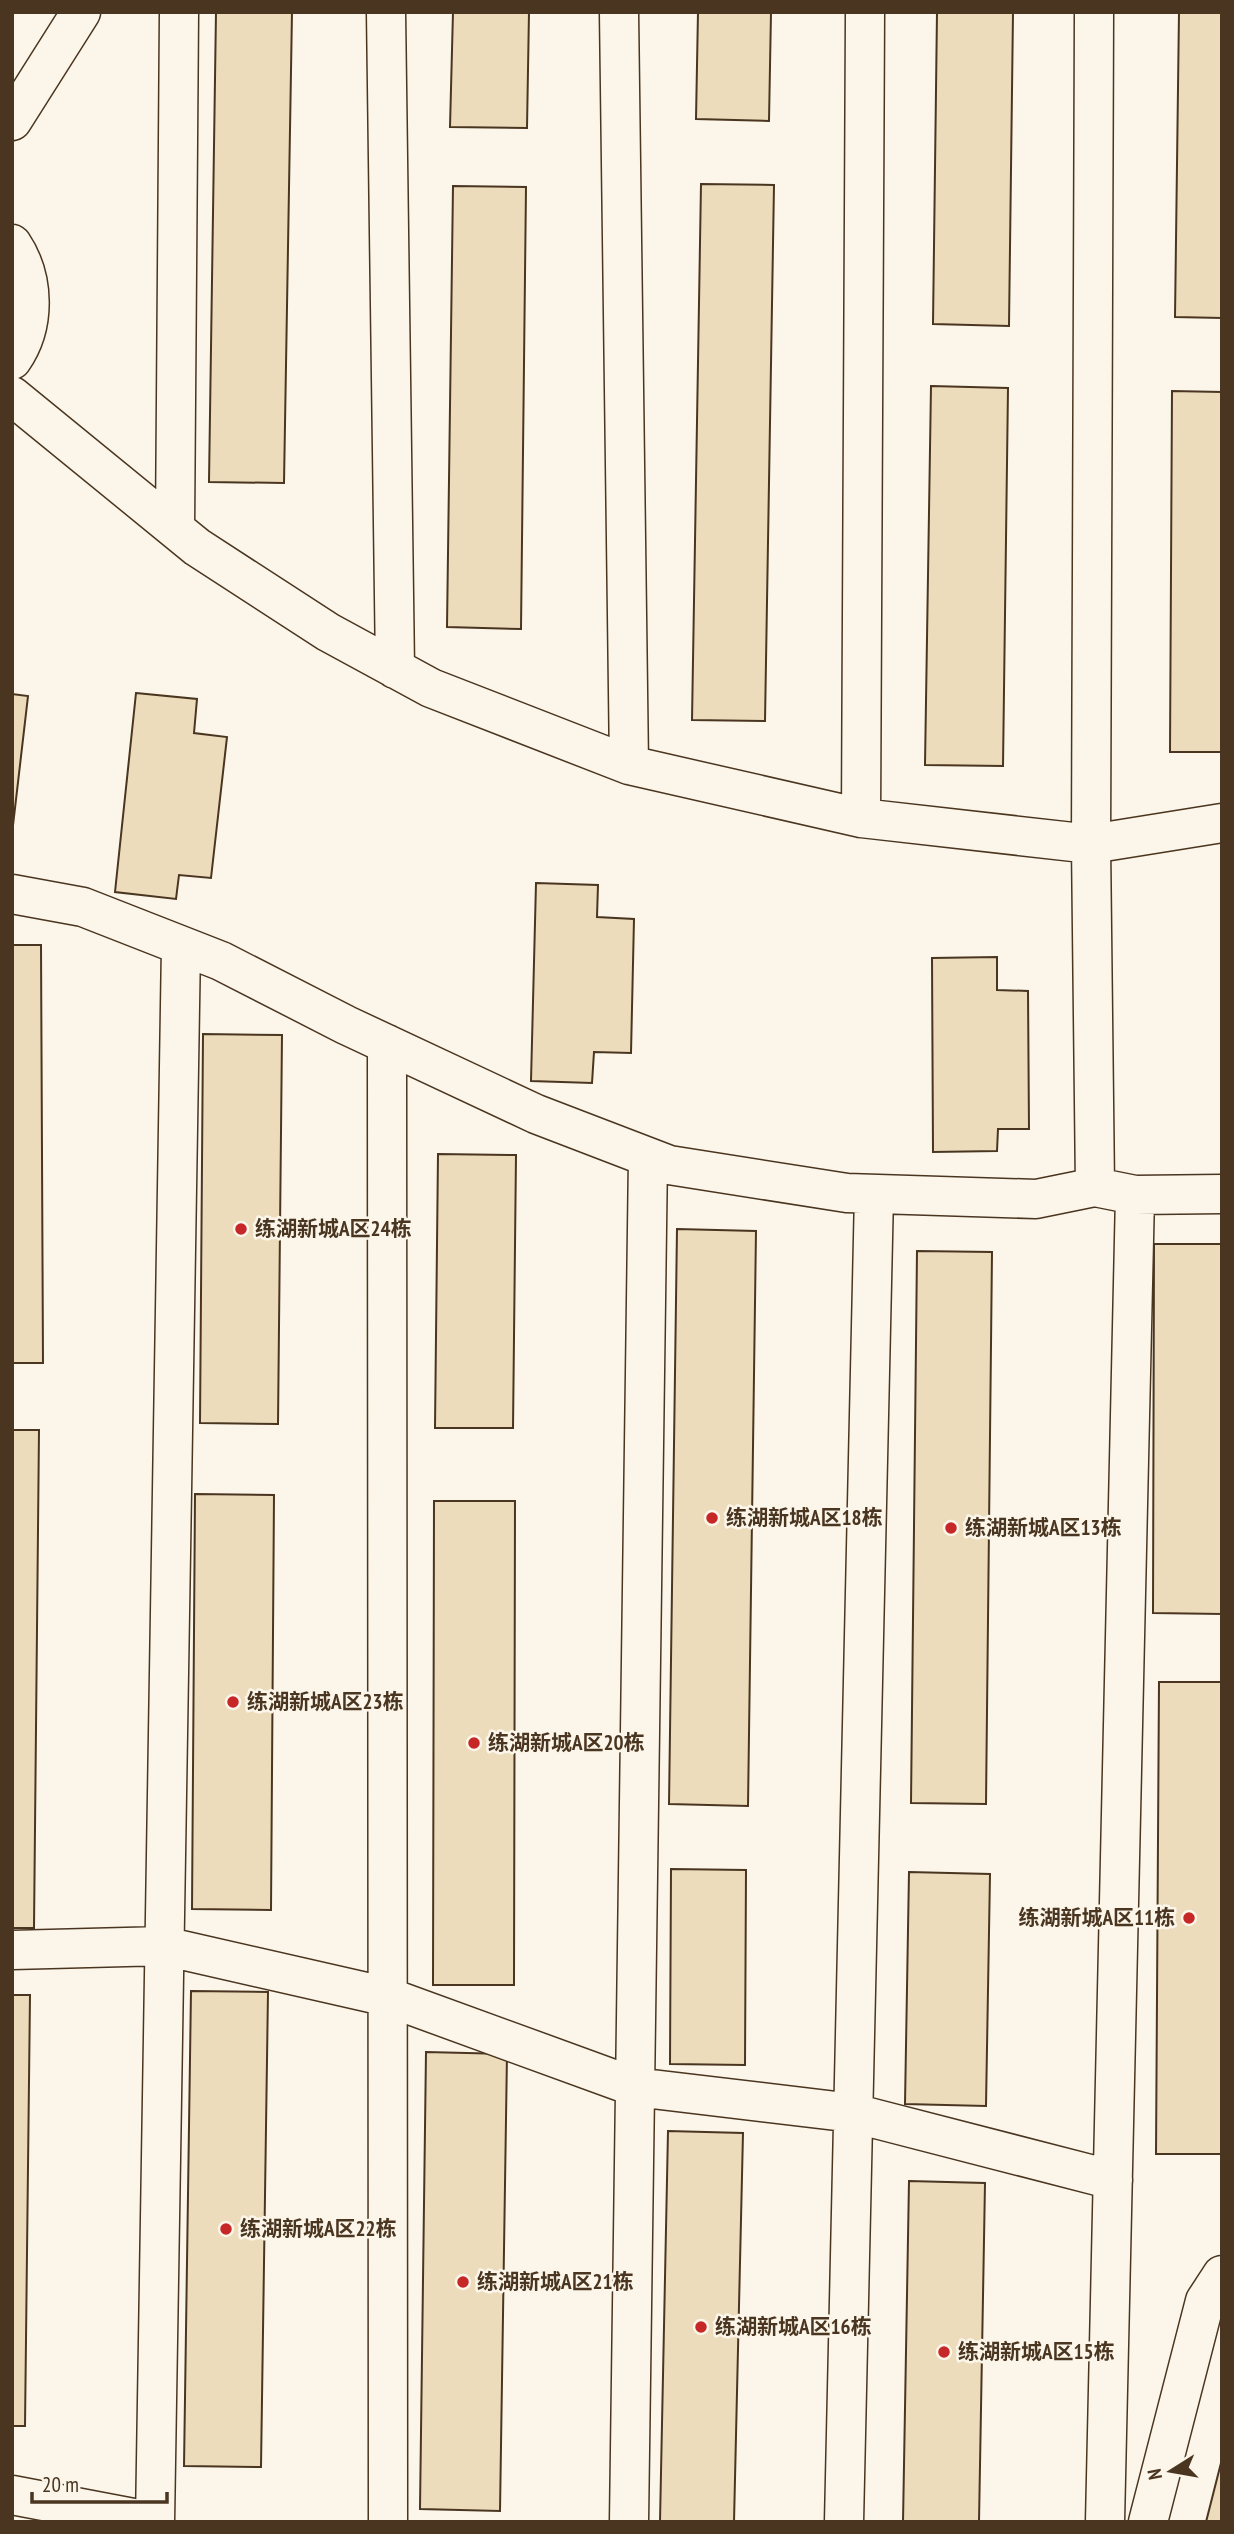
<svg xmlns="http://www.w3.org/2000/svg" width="1234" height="2534" font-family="'PT Sans Narrow','Noto Sans SC',sans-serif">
<rect width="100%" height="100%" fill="#fbf6e9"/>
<path fill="#ecdcbc" stroke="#4a3520" stroke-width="2" d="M216 12H292L284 483 209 482Z
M453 12H529L527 128 450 127Z
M698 12H771L769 121 696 119Z
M937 12H1013L1009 326 933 324Z
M1179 12H1222V318L1175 317Z
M701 184 774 185 765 721 692 720Z
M453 186 526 187 521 629 447 627Z
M931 386 1008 388 1003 766 925 765Z
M1172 391 1222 392V752H1170Z
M136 693 197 699 194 733 227 737 211 878 179 875 176 899 115 892Z
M12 694 28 696 12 834Z
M536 883 598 885 597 917 634 919 631 1053 594 1052 592 1083 531 1081Z
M12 945H41L43 1363H12Z
M997 957V990L1028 991 1029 1129H998L997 1151 933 1152 932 958Z
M203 1034 282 1035 278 1424 200 1423Z
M438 1154 516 1155 513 1428H435Z
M677 1229 756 1231 748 1806 669 1804Z
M1154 1244H1222V1614L1153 1613Z
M917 1251 992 1252 986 1804 911 1803Z
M12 1430H39L34 1928H12Z
M195 1494 274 1495 271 1910 192 1909Z
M434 1501H515L514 1985H433Z
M1159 1682H1222V2154H1156Z
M671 1869 746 1870 745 2065 670 2064Z
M909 1872 990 1874 986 2106 905 2104Z
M191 1991 268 1992 261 2467 184 2466Z
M12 1995H30L25 2426H12Z
M426 2052 507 2054 500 2511 420 2509Z
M668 2131 743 2133 734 2522H660Z
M909 2181 985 2183 979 2522H903Z
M1222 2459V2522H1206Z"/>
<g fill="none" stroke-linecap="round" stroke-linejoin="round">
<defs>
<path id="street" d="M386 12 395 669
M619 12 629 765
M1094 12 1091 844 1095 1187
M12 121 81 12
M12 244C35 278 36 326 12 360
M12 396 197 547 328 632 431 688 629 765 861 818 1091 844 1222 823
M175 529 179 12
M861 818 865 12
M12 894 83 907 221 961 346 1025 536 1114 669 1165 847 1193 1036 1199 1095 1187 1135 1195 1222 1194
M387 1044 388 2522
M12 1950 164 1946 388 1997 635 2087 853 2113 1113 2180
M12 2495 154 2522
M155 2522 181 946
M629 2522 648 1157
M844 2522 874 1194
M1105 2522 1135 1195
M1148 2522 1205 2301 1222 2275"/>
</defs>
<use href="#street" stroke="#4a3520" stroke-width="41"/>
<use href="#street" stroke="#fbf6e9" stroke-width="38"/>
</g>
<g fill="#c62828" stroke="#fbf6e9" stroke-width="2.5">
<circle cx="241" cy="1229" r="7"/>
<circle cx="712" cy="1518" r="7"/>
<circle cx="951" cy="1528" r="7"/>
<circle cx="233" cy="1702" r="7"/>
<circle cx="474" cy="1743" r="7"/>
<circle cx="1189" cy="1918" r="7"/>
<circle cx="226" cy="2229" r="7"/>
<circle cx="463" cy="2282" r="7"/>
<circle cx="701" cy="2327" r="7"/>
<circle cx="944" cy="2352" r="7"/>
</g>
<g text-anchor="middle" stroke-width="5" stroke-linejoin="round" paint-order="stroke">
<g font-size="21" font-weight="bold" fill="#4a3520" stroke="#fbf6e9" text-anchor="start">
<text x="255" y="1236">练湖新城A区24栋</text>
<text x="726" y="1525">练湖新城A区18栋</text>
<text x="965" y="1535">练湖新城A区13栋</text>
<text x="247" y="1709">练湖新城A区23栋</text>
<text x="488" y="1750">练湖新城A区20栋</text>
<text x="1175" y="1925" text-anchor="end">练湖新城A区11栋</text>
<text x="240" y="2236">练湖新城A区22栋</text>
<text x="477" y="2289">练湖新城A区21栋</text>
<text x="715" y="2334">练湖新城A区16栋</text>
<text x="958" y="2359">练湖新城A区15栋</text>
</g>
</g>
<rect width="1234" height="2534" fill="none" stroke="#4a3520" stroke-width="28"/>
<g transform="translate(1171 2471) rotate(259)" stroke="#fbf6e9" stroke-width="5" paint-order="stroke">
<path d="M0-5L12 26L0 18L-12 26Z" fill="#4a3520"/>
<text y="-10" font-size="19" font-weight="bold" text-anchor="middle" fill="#4a3520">N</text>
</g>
<path d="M32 2492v10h135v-10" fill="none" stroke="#4a3520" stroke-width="3.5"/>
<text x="42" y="2492" font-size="21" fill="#4a3520" stroke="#fbf6e9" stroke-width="5" paint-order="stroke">20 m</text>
</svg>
